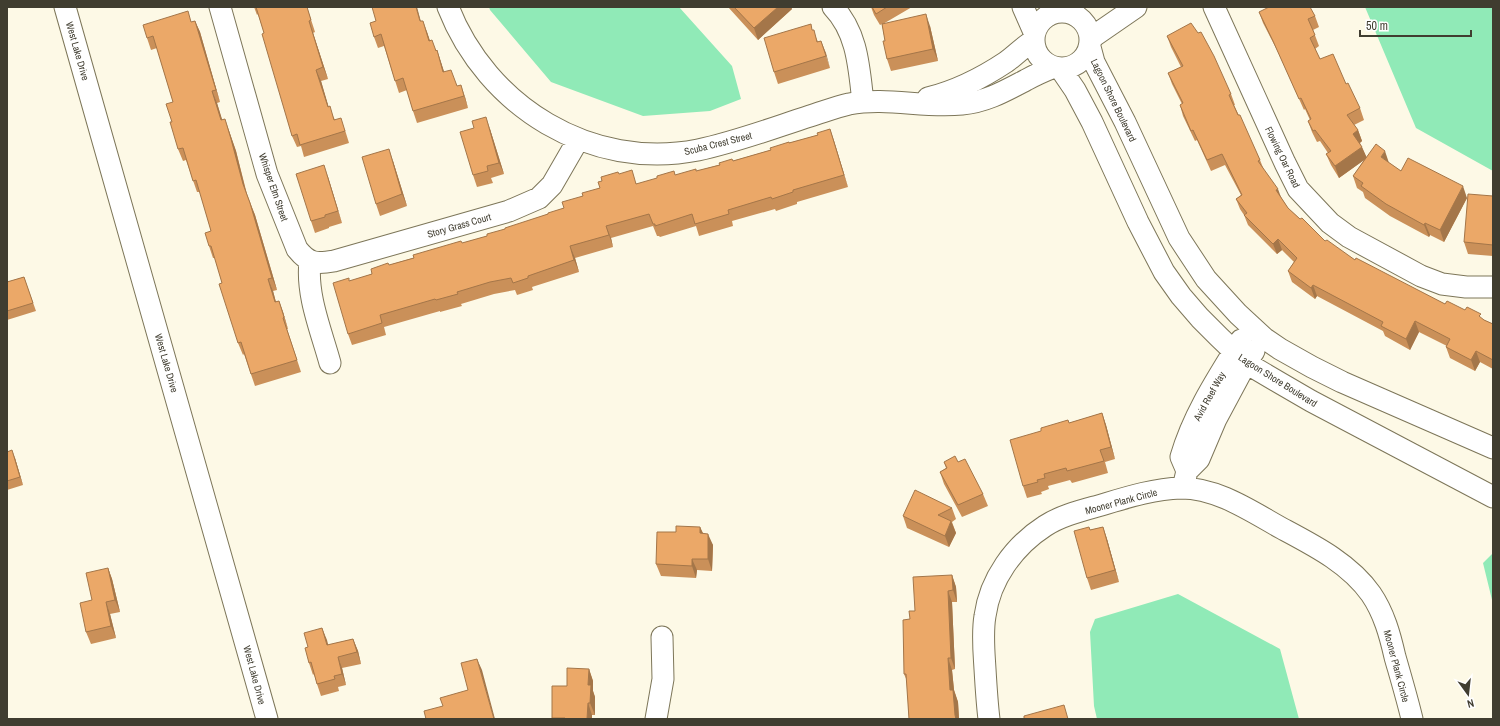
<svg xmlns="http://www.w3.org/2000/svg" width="1500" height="726" font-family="'Archivo Narrow',sans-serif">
<rect width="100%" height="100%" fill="#fdf9e6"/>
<path fill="#90eab7" d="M489 7H679L732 66 741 99 710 111 643 116 551 82 490 10Z
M1365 7H1493V171L1416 128Z
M1493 553V604L1483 563Z
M1178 594 1280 649 1299 719H1097L1094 706 1090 632 1095 619Z"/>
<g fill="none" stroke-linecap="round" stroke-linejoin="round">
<defs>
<path id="minor" d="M65 7 267 719
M220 7 267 174 297 249C309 264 316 264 334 261L509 211 539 198 552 185 578 140
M448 7C487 107 591 171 698 150 736 142 773 128 810 116 823 112 836 107 849 104 887 97 924 108 962 104 986 102 1005 91 1026 80 1035 75 1044 71 1054 67
M833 7C858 33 859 69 863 102
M1023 7 1034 32
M1214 7 1285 163 1298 189 1330 223 1349 237 1421 276 1442 284 1466 287H1493
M1034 40a28 28 0 1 1 56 0a28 28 0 1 1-56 0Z
M1091 40 1094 36 1136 7
M1090 47 1094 62 1125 122 1179 238 1206 279 1238 314 1264 338 1280 349 1312 367 1342 382 1493 448
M1060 68 1075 90 1092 122 1138 222 1164 272 1181 296 1200 318 1219 337 1246 363 1280 383 1311 401 1493 497
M928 98C956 91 982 78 1006 62 1016 55 1024 46 1033 41
M310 261C306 295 321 330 330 363
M1187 471 1181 457C1193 415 1218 377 1241 340
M1183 488 1187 471 1199 459 1216 419 1246 363 1254 351
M656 719 663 679 662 637
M989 719C987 703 986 686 985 669 984 652 982 633 985 616 990 579 1014 546 1045 526 1060 516 1080 511 1098 506 1125 498 1152 489 1181 488 1218 488 1252 512 1283 529 1315 546 1350 564 1371 594 1384 613 1390 635 1395 657 1401 678 1407 698 1412 719"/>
</defs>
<use href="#minor" stroke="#7d7659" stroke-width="23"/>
<use href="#minor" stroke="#fff" stroke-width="21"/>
</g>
<path fill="#ca9059" d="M254 7H307L315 32 313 33 328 79 321 81 328 106 335 120 345 130 349 143 304 157 301 146 297 147 292 136 264 33 258 14 257 15Z
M728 7H791L792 9 758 40Z
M871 7H912L883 24 930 26 938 61 891 71 887 59 885 41 882 24 880 25 874 15Z
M1259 12 1315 16 1319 27 1313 30 1319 46 1315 49 1320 59 1346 84 1360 108 1364 120 1354 125 1358 130 1362 141 1360 143 1366 157 1389 163 1401 171 1467 198 1444 242 1430 235 1429 237 1390 216 1365 198 1363 192 1357 188 1353 176 1364 160 1339 178 1331 165 1326 154 1328 153 1320 141 1317 142 1312 132 1308 121 1310 120 1305 109 1304 110 1278 52 1263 23Z
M195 21 200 32 220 102 217 103 222 120 229 131 236 151 247 194 255 215 277 290 273 291 276 302 279 301 283 312 288 329H287L301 372 255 386 244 354 243 355 238 343 222 283 215 258H213L209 246 211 231 200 192H197L186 160 183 161 178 149 172 122 173 102 157 48 151 50 147 38Z
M376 21H421L427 32 430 41 436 51 437 50 444 72 465 97 468 108 417 123 413 111 407 90 399 93 384 46 378 48 374 37Z
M813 30 818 42 821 41 830 68 778 84 774 72Z
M1167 36 1231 94 1235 105H1234L1260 160 1264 170 1281 197 1288 208 1300 219 1325 241 1355 260 1445 304 1482 319 1493 324V369L1480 362 1475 371 1450 358 1446 347 1447 346 1419 332 1410 350 1385 336 1383 331 1317 296 1315 299 1292 282 1288 271 1294 262 1282 250 1277 254 1248 225 1244 215 1240 209 1236 199 1241 195 1225 165 1211 171 1197 140 1195 141 1183 116 1180 105 1182 104 1172 84 1168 73 1181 67 1171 47Z
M490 129 504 174 491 178 493 183 477 187 473 175Z
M830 129 834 141 848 187 797 202V204L776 211 775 209 732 221 733 226 699 236 696 226 660 237 659 236H657L653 226 611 238 613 247 575 258 579 272 532 287 533 290 517 295 515 290 494 294 461 304 462 306 440 312V311L384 327 386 335 352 345 348 334 350 281 372 274 389 265 487 236 548 214 564 208 583 196 600 188 602 181 619 174 637 184 676 175 697 171 771 150 789 143 818 135Z
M393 161 407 206 380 216 376 204Z
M328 177 342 223 329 227V228L315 233 311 221Z
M1493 196V256L1468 254 1464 242Z
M24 277 36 311 7 320V282Z
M1102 413 1106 425 1115 459 1105 462 1108 473 1072 483 1070 480 1048 486 1049 489 1041 492 1042 494 1027 498 1023 486 1069 423Z
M7 452 15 458 23 485 7 490Z
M944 462H958L983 494 988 506 962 517 944 484 940 472 946 468Z
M952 508 956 519 952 522 956 533 949 547 907 528 903 516Z
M700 527 703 533 713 545 712 571 697 570 696 578 661 576 656 564 676 532Z
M1103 527 1107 539 1119 582 1091 590 1087 578 1090 530Z
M108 568 112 579 120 612 110 614 116 638 91 644 86 632 92 600Z
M952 575 956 587 957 602H952L955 669 952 670 954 690 958 702 959 719H909L907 681 904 674 910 619 915 611Z
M322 628 328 645 353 639 358 651 361 664 342 668 346 685 338 687 339 691 321 696 317 684 314 674 313 675 309 663 308 647Z
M589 669 593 681V691L595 697V715H592V719H552V718L567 686Z"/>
<path fill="#a47649" d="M416 7H417L424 33 420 21Z
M778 7H791L792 9 758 40 754 28Z
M926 14 930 26 938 61 933 49Z
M195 21 200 32 220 102 216 90Z
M309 21 313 33 328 79 323 67Z
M423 21 427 32 434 53 429 41Z
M821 41 826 53 830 68Z
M437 50 441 62 448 84 443 72Z
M316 70 321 81 332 118 328 107Z
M461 85 465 97 468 108 464 96Z
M212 91 217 103 226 132 221 120Z
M486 117 490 129 504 174 499 163Z
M225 119 236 151 247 196 243 184Z
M830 129 834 141 848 187 844 175Z
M1358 130 1362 141 1357 145 1353 134Z
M1362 147 1367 158 1339 178 1335 166Z
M389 149 393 161 407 206 402 194Z
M1385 151 1389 163 1381 157Z
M324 165 328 177 342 223 338 211Z
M1463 186 1467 198 1444 242 1440 230Z
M1278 189 1282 200 1276 190Z
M250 203 255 215 277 290 272 278Z
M1425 223 1430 235 1429 237 1424 225Z
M606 226 611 238 613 247Z
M1278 239 1282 250 1277 254 1273 244Z
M570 246 575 258 579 272 574 260Z
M268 279 273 291 279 314 275 302Z
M1313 285 1317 296 1315 299 1311 288Z
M279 301 283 312 288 329 284 317Z
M1415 321 1419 332 1410 350 1406 339Z
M1476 351 1480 362 1475 371 1471 360Z
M1102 413 1106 425 1115 459 1111 447Z
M12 450 15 458 23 485 20 477Z
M951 521 956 533 949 547 945 536Z
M700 527 705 538 700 533Z
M1103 527 1107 539 1119 582 1115 570Z
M708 534 713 545 712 571 708 559Z
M692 559 697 570 696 578 692 566Z
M108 568 112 579 120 612 115 600Z
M952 575 956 587 957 602 953 590Z
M948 591 952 602 955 669 951 658Z
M106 602 110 614 116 638 111 626Z
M322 628 327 640 331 657 327 645Z
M353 639 358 651 361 664 357 652Z
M338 657 342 668 346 685 342 674Z
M948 658 952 670 954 690 958 702 959 719H956L950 690Z
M477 659 482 670 495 719H494Z
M589 669 593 681V691L595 697V715L590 703 588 685Z
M588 703 592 715V719H587Z"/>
<path fill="#eba868" stroke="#a47649" d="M256 7H307L311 20 309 21 323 67 316 70 328 107 330 106 334 120 341 118 345 131 300 145 297 134 292 136 262 34 264 33Z
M372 7H416L420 21H423L429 41 432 40 436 51 437 50 443 72 451 70 457 86 461 85 464 96 413 111 403 78 395 81 381 34 374 37 370 23 376 21Z
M734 7H778L754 28Z
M872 7H887L876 14Z
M1269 7H1310L1315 16 1308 19 1315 35 1310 38 1320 59 1333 54 1346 84 1348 83 1360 108 1347 115 1358 130 1353 134 1362 147 1335 166 1326 154 1331 151 1315 130 1313 131 1308 121 1311 119 1301 98 1299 99 1273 41 1259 12Z
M188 11 191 22 195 21 216 90 212 91 221 120 225 119 231 139 243 184 250 203 272 278 268 279 275 302 279 301 284 317 283 318 297 360 251 374 241 342 238 343 219 284 222 283 211 246H209L205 233 211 231 196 180 193 181 183 148 178 149 170 122H172L166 104 173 102 153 36 147 38 143 25Z
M926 14 933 49 887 59 883 41H885L882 24Z
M1191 23 1198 33 1201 32 1214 56 1231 94 1229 95 1238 115H1240L1260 160 1258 161 1278 189 1276 190 1288 208 1300 219 1302 218 1325 241 1327 240 1355 260 1356 258 1445 304 1447 301 1465 310 1467 307 1481 314 1479 316 1484 320 1493 324V360L1476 351 1471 360 1446 347 1450 339 1415 321 1406 339 1381 326 1383 322 1313 285 1311 288 1288 271 1297 258 1278 239 1273 244 1244 215 1247 213 1236 199 1242 195 1222 154 1207 160 1193 130 1191 131 1180 105 1183 103 1168 73 1183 66 1167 36Z
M811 24 812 30H814L817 42 821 41 826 56 774 72 764 38Z
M486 117 499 163 487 166 488 171 473 175 460 132 474 128 472 121Z
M830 129 844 175 793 190V192L772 199 771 197 728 210 729 214 695 224 692 214 655 226V224H653L649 214 606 226 609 235 570 246 574 260 528 276V278L513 283 511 278 490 282 457 292 458 294 436 300 435 299 380 315 382 323 348 334 333 283 349 278V281L372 274 371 269 388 263 389 265 414 258 413 255 461 241 462 243 487 236V234L505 229V228L548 214V213L564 208 562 202 583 196 582 193 600 188 598 182 602 181 601 177 618 172 619 174 632 170 636 184 657 178V176L674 171 675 175 696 169V171L720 165 719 163 732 159 733 161 771 150 770 148 789 142V143L818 135 817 133Z
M1376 144 1385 151 1381 157 1401 171 1408 158 1463 186 1440 230 1425 223 1424 225 1386 204 1361 186 1363 183 1353 176Z
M389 149 402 194 376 204 362 157Z
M324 165 338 211 325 215V217L311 221 296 174Z
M1468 194 1493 196V245L1464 242Z
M24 277 33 303 7 311V282Z
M1102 413 1111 447 1100 450 1104 461 1067 471 1066 468 1044 474 1045 478 1037 480 1038 482 1023 486 1010 440 1041 431V428L1068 420 1069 423Z
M12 450 20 477 7 481V452Z
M955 456 958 462 965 459 983 494 958 505 940 472 947 468 944 462Z
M915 490 952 508 938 515 951 521 945 536 903 516Z
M676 526 700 527V533L708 534V559H692V566L656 564 657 532H676Z
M1089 527 1090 530 1103 527 1115 570 1087 578 1074 531Z
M108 568 115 600 106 602 111 626 86 632 80 603 92 600 86 573Z
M952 575 953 590 948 591 951 658H948L950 690H953L955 715 956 719H909L906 674H904L903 620 910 619 909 611H915L913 577Z
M322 628 327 645 353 639 357 652 338 657 342 674 334 676 335 679 317 684 311 662 309 663 305 648 308 647 304 633Z
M477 659 494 719H426L424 711 443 706 440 698 468 690 461 663Z
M567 668 589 669 588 685H591L590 703H588L587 719H565V718H552V686H567Z
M1064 705 1068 719H1024V716Z"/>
<g text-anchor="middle" stroke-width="4" stroke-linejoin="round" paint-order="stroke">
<g font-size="10" fill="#403d30" stroke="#fff">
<text transform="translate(78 51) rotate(74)" y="4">West Lake Drive</text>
<text transform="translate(1114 100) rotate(64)" y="4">Lagoon Shore Boulevard</text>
<text transform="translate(718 143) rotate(-14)" y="4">Scuba Crest Street</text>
<text transform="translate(1283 157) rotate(64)" y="4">Flowing Oar Road</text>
<text transform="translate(274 187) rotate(71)" y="4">Whisper Elm Street</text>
<text transform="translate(459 225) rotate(-16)" y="4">Story Grass Court</text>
<text transform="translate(167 363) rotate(74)" y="4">West Lake Drive</text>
<text transform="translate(1278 380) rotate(32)" y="4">Lagoon Shore Boulevard</text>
<text transform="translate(1209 396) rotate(-61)" y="4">Avid Reef Way</text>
<text transform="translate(1121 501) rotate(-15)" y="4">Mooner Plank Circle</text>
<text transform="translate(1397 666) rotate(75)" y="4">Mooner Plank Circle</text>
<text transform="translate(255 675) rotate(75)" y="4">West Lake Drive</text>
</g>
</g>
<rect width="1500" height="726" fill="none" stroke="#403d30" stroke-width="16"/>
<g transform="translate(1468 694) rotate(165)" stroke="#ffffff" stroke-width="3" paint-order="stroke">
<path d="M0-3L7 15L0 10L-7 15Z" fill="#403d30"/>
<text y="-6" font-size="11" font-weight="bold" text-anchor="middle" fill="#403d30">N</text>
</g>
<path d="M1360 30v6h111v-6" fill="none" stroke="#403d30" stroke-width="2"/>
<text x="1366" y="30" font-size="12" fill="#403d30" stroke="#ffffff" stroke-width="3" paint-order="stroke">50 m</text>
</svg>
